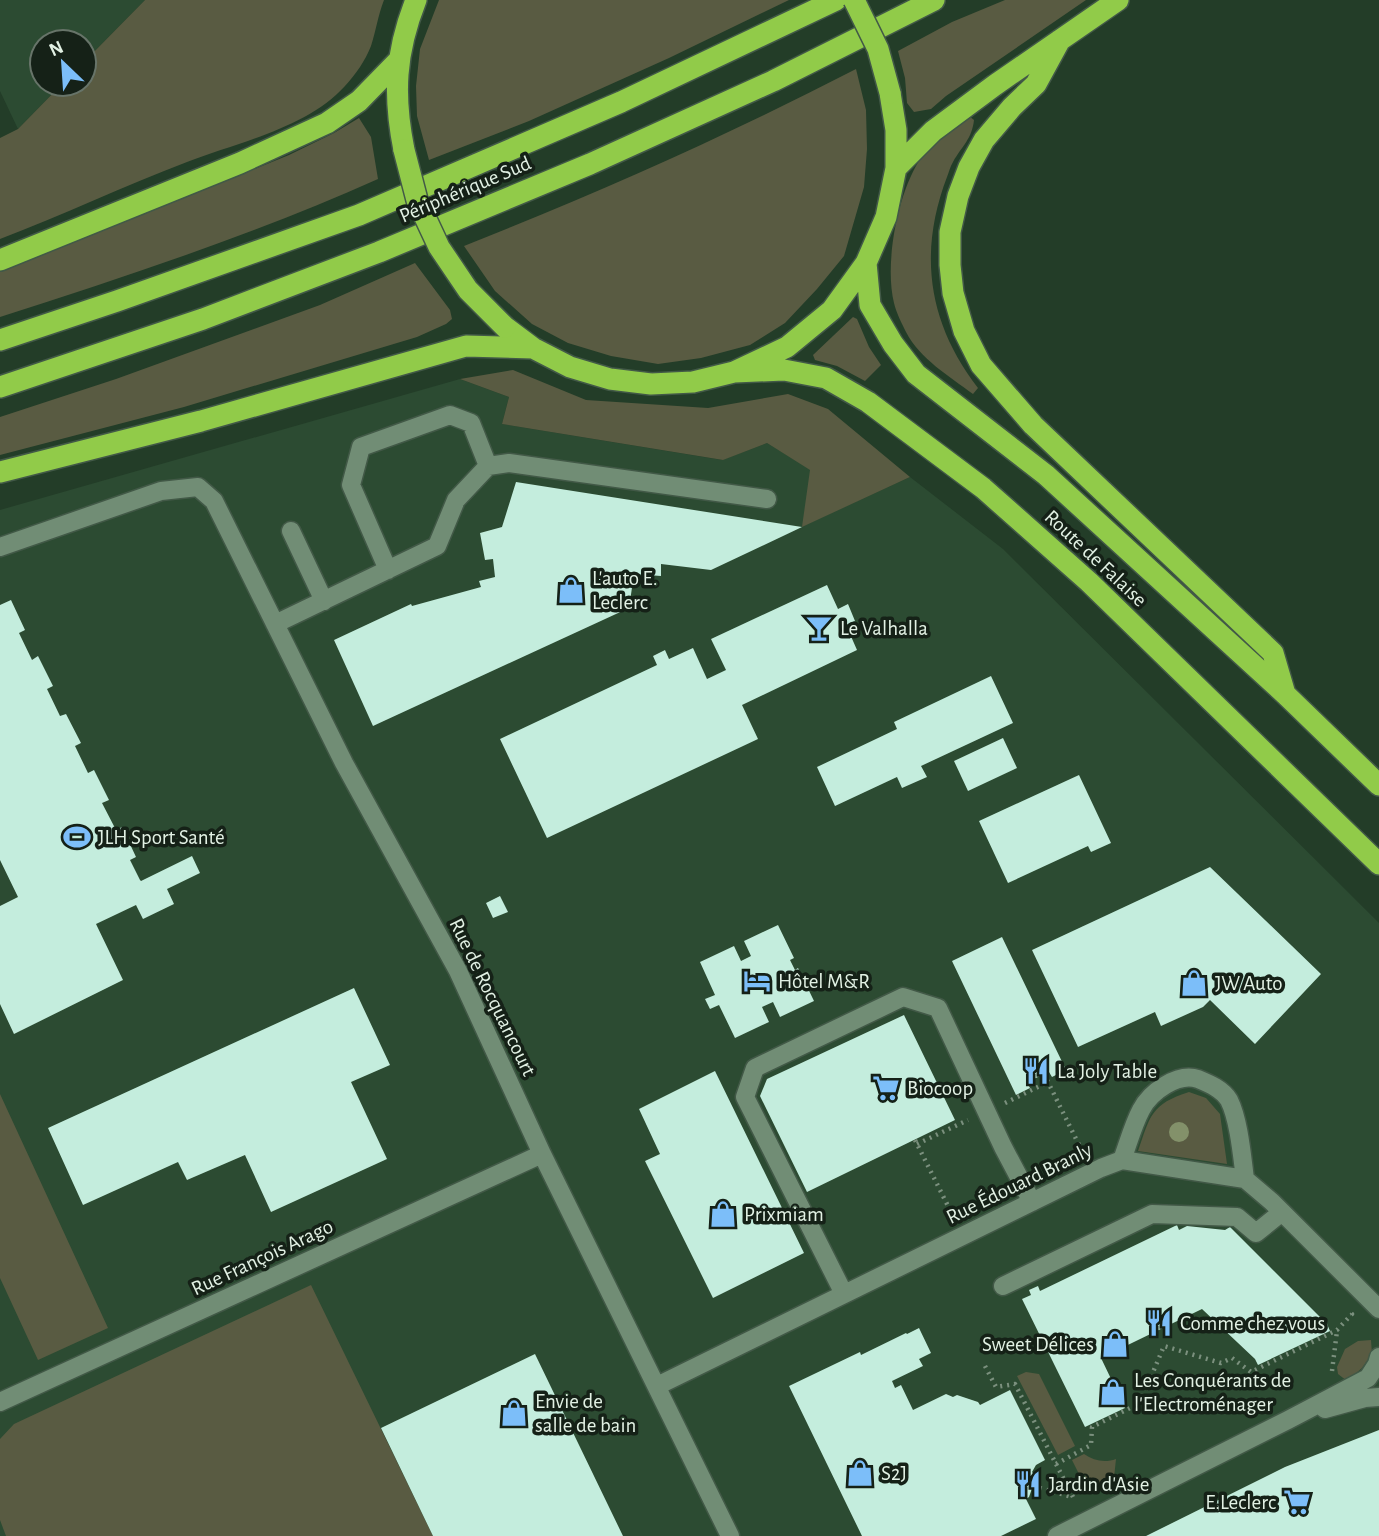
<svg xmlns="http://www.w3.org/2000/svg" width="1379" height="1536" font-family="'Alegreya Sans',sans-serif">
<rect width="100%" height="100%" fill="#233d28"/>
<path fill="#2c4b32" d="M0 0H145L84 62V42H42V84H62L18 129 0 91Z
M460 379 509 397 502 424 722 460 767 443 811 470 803 526 910 477 1003 549 1379 923V1536H0V510Z"/>
<path fill="#595b42" d="M145 0H384C378 15 376 31 371 46 365 61 356 74 345 86 307 128 239 142 187 162 124 186 63 215 0 239V138L18 129 62 84H84V62Z
M439 0H789L669 58 529 121 429 160 417 116 416 86 420 49Z
M1005 0H1086L946 96 931 109 914 112 907 103 905 78 898 51 952 22Z
M856 69 866 110 867 149 864 187 844 256 817 289 785 323 750 345 701 358 658 364 611 356 568 343 532 324 495 291 464 246C598 193 728 135 856 69Z
M969 116 974 120C972 139 962 146 953 162 950 167 949 172 947 177 918 253 928 323 978 388L973 394C949 376 920 359 906 332 902 324 896 312 894 303 884 263 898 191 921 158 934 140 951 128 969 116Z
M359 118 371 137 378 179C255 234 128 276 0 317V272L289 155 334 133Z
M415 263 450 310 452 319 446 324 417 337 184 407 0 455V417L116 379 320 305Z
M853 317 857 319 869 347 881 365 865 381 837 366 815 360 813 355Z
M513 370 586 400 708 408 788 394 828 409 910 477 802 527 810 470 767 443 723 460 502 424 509 397 460 379Z
M1189 1092 1206 1098 1220 1114 1227 1164 1138 1151C1150 1116 1151 1104 1189 1092Z
M0 1094 108 1328 38 1360 0 1278Z
M311 1285 433 1536H6L0 1520V1439L14 1424Z
M1371 1340 1372 1354 1362 1368 1347 1381 1338 1374 1337 1367 1345 1349 1358 1341Z
M1026 1372 1039 1374 1075 1446 1058 1455 1017 1376Z
M1084 1454C1094 1461 1105 1463 1116 1459L1114 1478 1092 1491 1084 1474 1080 1476 1072 1460Z"/>
<path fill="#c4eddd" d="M516 482 802 527 711 570 661 564V576L634 574 629 608 373 726 334 640 411 604 412 606 481 587 479 581 495 577 493 559 485 560 480 533 502 527Z
M827 585 838 609 848 604 855 621 846 625 857 650 742 705 758 739 547 838 500 739 657 665 653 656 665 650 669 659 693 648 707 679 726 670 711 639Z
M11 600 25 630 19 633 32 660 38 656 53 686 47 689 60 716 66 714 81 743 75 746 88 773 94 770 109 800 102 803 116 830 122 827 136 857 130 860 140 880 141 881 192 856 200 873 167 889 174 904 143 919 136 905 96 924 123 980 14 1034 0 1004V906L18 897 0 860V605Z
M991 676 1013 723 921 766 927 777 902 788 897 777 835 806 817 767 897 729 894 722Z
M1003 738 1017 768 968 791 954 761Z
M1079 775 1111 843 1091 852 1088 846 1008 883 979 821Z
M1210 867 1321 974 1255 1044 1210 1000 1203 1007 1161 1026 1155 1012 1078 1047 1032 950Z
M500 896 508 912 493 918 486 903Z
M778 925 794 958 790 960 795 970 798 968 814 1001 780 1017 773 1002 762 1007 769 1022 735 1038 719 1005 710 1009 705 999 715 995 700 962 734 946 741 961 751 956 744 941Z
M1002 937 1066 1070 1052 1077 1049 1072 1027 1082 1030 1088 1016 1095 952 961Z
M354 988 390 1065 351 1082 387 1159 271 1212 245 1155 187 1180 178 1162 83 1205 48 1128Z
M904 1015 955 1120 807 1192 760 1096 767 1079Z
M715 1071 804 1253 713 1298 645 1161 660 1154 639 1109Z
M1177 1225 1179 1230 1187 1226 1225 1230 1230 1227 1327 1324 1330 1331 1258 1365 1255 1359 1202 1309 1101 1358 1125 1408 1085 1427 1022 1299 1031 1295 1029 1290 1038 1286 1040 1291Z
M919 1328 931 1353 919 1359 923 1366 892 1381 895 1388 901 1385 913 1410 946 1394 953 1397 957 1395 978 1402 980 1405 1010 1390 1045 1460 1036 1465 1032 1472 1036 1477 1029 1497 1026 1499 1036 1519 1001 1536H862L789 1386 860 1352 861 1355 906 1333 907 1334Z
M535 1354 623 1536H433L381 1428Z
M1379 1430V1536H1146L1285 1467Z"/>
<g fill="none" stroke-linecap="round" stroke-linejoin="round">
<defs>
<path id="minor" d="M488 466 509 463 767 499
M291 531 324 601
M0 547 161 491 198 487 214 501 344 763 458 971 542 1154 730 1536
M275 624C329 598 383 572 437 546L456 500 488 466 471 423 450 415 361 447 351 485 388 570
M1122 1160C1128 1144 1133 1125 1141 1110 1150 1092 1178 1072 1198 1079 1210 1084 1222 1089 1229 1100 1239 1120 1242 1156 1245 1179
M1003 1286 1152 1214 1237 1217 1256 1233 1282 1212
M844 1294 745 1097 755 1068 903 997 938 1008 1003 1147 1032 1202
M657 1386 1101 1168 1122 1160 1245 1179 1272 1202 1379 1309
M0 1402 542 1154
M1325 1409 1365 1398 1379 1397
M1057 1536 1288 1420 1368 1378 1377 1364 1379 1357"/>
<path id="highway" d="M1060 40 1036 84 1012 107 984 140 969 167 958 196 950 232V265L953 293 964 331 981 365 1033 425 1273 653 1285 694
M404 150C393 95 395 53 416 0
M896 168 933 131 995 85 1118 0
M0 260 240 163 327 123 359 101 399 60
M866 263 870 305 893 344 916 374 1046 475 1285 694 1379 785
M505 327 533 348 570 367 610 379 651 384 693 382 734 372 787 347 832 310 866 263 886 217 896 168V130L890 93
M0 340 117 301 359 215 621 102 836 0
M734 372 784 370 826 378 868 402 983 488 1089 582 1379 864
M0 387 203 319 379 252 590 164 773 81 934 0
M0 472 201 421 466 346 533 348"/>
</defs>
<use href="#minor" stroke="#425947" stroke-width="21"/>
<use href="#highway" stroke="#425947" stroke-width="24"/>
<path stroke="#7b907e" stroke-width="4.5" stroke-dasharray="2 5" stroke-linecap="butt" d="M1044 1074 1082 1151
M1005 1103 1048 1082
M915 1140 953 1216
M917 1144 968 1120
M985 1366 996 1387 1015 1384 1073 1497
M1332 1371 1337 1331
M1056 1464 1091 1445 1092 1427 1140 1403 1164 1346 1221 1363 1232 1358 1251 1372 1337 1330 1352 1314 1351 1313
M1033 1486 1072 1497"/>
<use href="#minor" stroke="#718d75" stroke-width="18"/>
<use href="#highway" stroke="#91cb49" stroke-width="21"/>
<defs>
<path id="highway-bridge" d="M854 0 878 49 890 93
M404 150 417 200 439 247 468 290 505 327"/>
</defs>
<use href="#highway-bridge" stroke="#425947" stroke-width="24" stroke-linecap="butt"/>
<use href="#highway-bridge" stroke="#91cb49" stroke-width="21"/>
</g>
<circle fill="#83916a" cx="1179" cy="1132" r="10"/>
<defs>
<symbol id="shop-bare" viewBox="-9 -9 18 18"><path d="M-5-2.5h2.3a2.7 3.5 0 0 1 5.4 0H5L5.5 6h-11ZM-1.5-2.5h3a1.5 2.3 0 0 0-3 0Z" fill="#7cbef9" stroke="#152117" stroke-width="2.5" paint-order="stroke"/></symbol>
<symbol id="bar-bare" viewBox="-9 -9 18 18"><path d="M-6-5H6L.8 .8V4.5H3.5V6h-7V4.5H-.8V.8Z" fill="#7cbef9" stroke="#152117" stroke-width="2.5" paint-order="stroke"/></symbol>
<symbol id="stadium-bare" viewBox="-9 -9 18 18"><path d="M0-5a6.5 5 0 1 0 0 10a6.5 5 0 1 0 0-10ZM-3.5-1.8h7v3.6h-7Z" fill="#7cbef9" stroke="#152117" stroke-width="2.5" paint-order="stroke"/></symbol>
<symbol id="hotel-bare" viewBox="-9 -9 18 18"><path d="M-6-4.5h1.5V1H6V5H4.5V3h-9V5H-6ZM-4 0a1.8 1.8 0 1 1 3.6 0ZM.5 0V-2.5h3Q6-2.5 6 0Z" fill="#7cbef9" stroke="#152117" stroke-width="2.5" paint-order="stroke"/></symbol>
<symbol id="restaurant-bare" viewBox="-9 -9 18 18"><path d="M-5-6h1v4h1v-4h1v4h1v-4h1v5L-1.5 .5V6h-2V.5L-5-1ZM5-6V6H3V1.5H1.5Q1.5-4 5-6Z" fill="#7cbef9" stroke="#152117" stroke-width="2.5" paint-order="stroke"/></symbol>
<symbol id="supermarket-bare" viewBox="-9 -9 18 18"><path d="M-6-5.5h2.5l.6 2H6L4.5 2H-2.5L-4.4-4H-6ZM-1.5 3.2a1.3 1.3 0 1 0 .1 0ZM3 3.2a1.3 1.3 0 1 0 .1 0Z" fill="#7cbef9" stroke="#152117" stroke-width="2.5" paint-order="stroke"/></symbol>
</defs>
<g fill-rule="evenodd">
<use href="#shop-bare" x="552" y="571" width="38" height="38"/>
<use href="#bar-bare" x="800" y="609" width="38" height="38"/>
<use href="#stadium-bare" x="58" y="818" width="38" height="38"/>
<use href="#hotel-bare" x="738" y="962" width="38" height="38"/>
<use href="#shop-bare" x="1175" y="964" width="38" height="38"/>
<use href="#restaurant-bare" x="1017" y="1052" width="38" height="38"/>
<use href="#supermarket-bare" x="867" y="1069" width="38" height="38"/>
<use href="#shop-bare" x="704" y="1195" width="38" height="38"/>
<use href="#restaurant-bare" x="1140" y="1304" width="38" height="38"/>
<use href="#shop-bare" x="1096" y="1325" width="38" height="38"/>
<use href="#shop-bare" x="1094" y="1373" width="38" height="38"/>
<use href="#shop-bare" x="495" y="1394" width="38" height="38"/>
<use href="#shop-bare" x="841" y="1454" width="38" height="38"/>
<use href="#restaurant-bare" x="1009" y="1465" width="38" height="38"/>
<use href="#supermarket-bare" x="1278" y="1483" width="38" height="38"/>
</g>
<g text-anchor="middle" stroke-width="7" stroke-linejoin="round" paint-order="stroke">
<g font-size="21" fill="#e2f1e4" stroke="#152117">
<text transform="translate(465 189) rotate(-23)" y="7">Périphérique Sud</text>
<text transform="translate(1096 558) rotate(43)" y="7">Route de Falaise</text>
<text transform="translate(493 997) rotate(64)" y="7">Rue de Rocquancourt</text>
<text transform="translate(1019 1183) rotate(-26)" y="7">Rue Édouard Branly</text>
<text transform="translate(262 1257) rotate(-25)" y="7">Rue François Arago</text>
</g>
<g font-size="21" fill="#e2f1e4" stroke="#152117" text-anchor="start">
<text x="592" y="585">L'auto E.<tspan x="592" dy="24">Leclerc</tspan></text>
<text x="840" y="635">Le Valhalla</text>
<text x="98" y="844">JLH Sport Santé</text>
<text x="778" y="988">Hôtel M&amp;R</text>
<text x="1215" y="990">JW Auto</text>
<text x="1057" y="1078">La Joly Table</text>
<text x="907" y="1095">Biocoop</text>
<text x="744" y="1221">Prixmiam</text>
<text x="1180" y="1330">Comme chez vous</text>
<text x="1094" y="1351" text-anchor="end">Sweet Délices</text>
<text x="1134" y="1387">Les Conquérants de<tspan x="1134" dy="24">l'Electroménager</tspan></text>
<text x="535" y="1408">Envie de<tspan x="535" dy="24">salle de bain</tspan></text>
<text x="881" y="1480">S2J</text>
<text x="1049" y="1491">Jardin d'Asie</text>
<text x="1276" y="1509" text-anchor="end">E.Leclerc</text>
</g>
</g>
<g transform="translate(63 63) rotate(335)"><circle r="33" fill="#152117" stroke="#677469" stroke-width="2"/>
<path d="M0-5L12 26L0 18L-12 26Z" fill="#7cbef9"/>
<text y="-10" font-size="19" font-weight="bold" text-anchor="middle" fill="#e2f1e4">N</text>
</g>
</svg>
